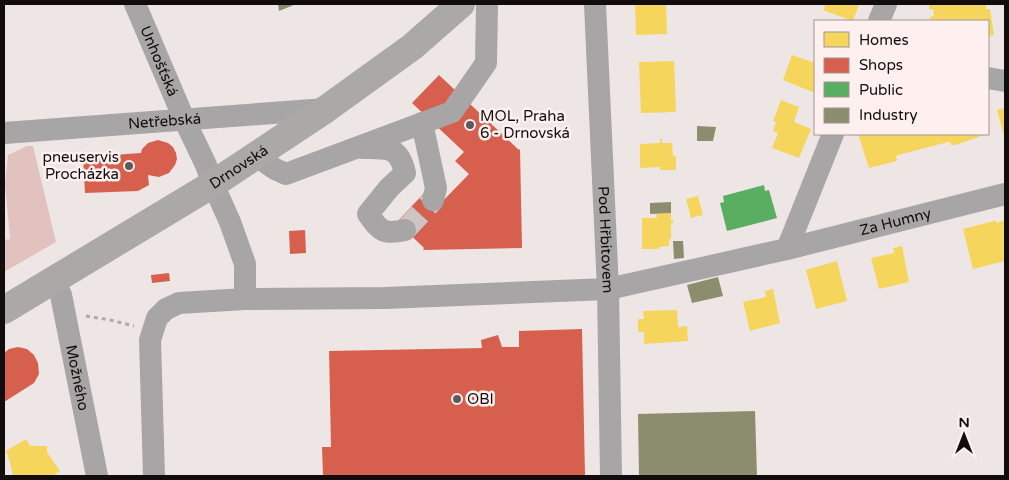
<svg xmlns="http://www.w3.org/2000/svg" width="1009" height="480" font-family="'Varela Round',sans-serif">
<rect width="100%" height="100%" fill="#eee6e4"/>
<path fill="#e2c2be" d="M27 146H33L56 242 4 272V240L10 239 5 184 8 155Z"/>
<path fill="#f6d55c" d="M635 4H666L667 34 636 35Z
M826 4H859L853 21 823 10Z
M929 4H986V9H990L994 35 988 36V21H931L930 17 934 16 933 9H929Z
M792 55 815 63V93L783 80Z
M674 61 676 112 641 113 639 62Z
M781 100 799 107 794 122 811 129 799 158 772 148 778 133 773 131 776 122 773 121Z
M1005 108V139L997 110Z
M858 134H978L979 137 955 145H951L950 142H948L925 148 898 155 896 156 897 161 869 168Z
M660 139H662V143H672L673 156H676V170H660V167L640 168V144L660 143Z
M698 196 703 215 691 218 686 199Z
M671 213V220H673V223H671V239H669V246L659 247V249H642V218H657L656 214Z
M1005 220V261L973 269 963 229 994 221H996V223Z
M902 246 909 282 879 289 871 258 894 253 893 248Z
M837 261 847 301 816 309 806 270Z
M773 289 780 323 750 331 743 302 766 297 765 291Z
M677 310 678 327 687 326 688 341 644 344V332H638V319H644L643 311Z
M26 439 30 446H47V452L60 471 52 476H13L10 462 6 451Z"/>
<path fill="#d6604d" d="M439 75 519 150 520 149 522 248 423 250 424 248 423 247 397 222 425 192 439 205 469 174 455 161 464 152 412 103Z
M158 140 168 143 173 147 176 153 177 159 175 165 169 173 159 177 148 175 149 185 138 191 85 193 83 157 141 153 142 149 148 143Z
M305 230 306 253 290 254 289 231Z
M169 273 170 281 152 283 151 275Z
M582 329 585 476H323L322 447H331L329 351 482 348 481 340 498 335 502 347H519V331Z
M18 347 27 349 34 355 38 363 39 374 34 383 4 402V353L9 349Z"/>
<path fill="#5aae61" d="M764 185 765 191 769 190 777 218 727 231 720 203 724 202 723 196Z"/>
<path fill="#8c8c6e" d="M278 4H296L279 11Z
M697 126 716 127 713 141H697Z
M671 202V213L650 214V203Z
M673 241H683L684 258 674 259Z
M718 277 723 296 692 303 687 285Z
M755 411 757 476H639L638 414Z"/>
<g fill="none" stroke-linecap="round" stroke-linejoin="round">
<path stroke="#cdc5c4" stroke-width="22" stroke-dasharray="22 11" stroke-linecap="butt" d="M405 230 433 200"/>
<path stroke="#aeaaaa" stroke-width="3" stroke-dasharray="4 4" stroke-linecap="butt" d="M86 316 110 320 134 326"/>
<g stroke="#a7a5a5" stroke-width="22">
<path id="s1" d="M135 4 184 119 206 165 213 184 230 222 245 264V299L385 298 608 289 787 249 1005 194"/>
<path id="s2" d="M595 4 608 289 611 476"/>
<path d="M879 21 886 4"/>
<path d="M988 78 1005 81"/>
<path d="M422 123 436 188 433 200"/>
<path id="s3" d="M4 133 326 109"/>
<path d="M363 148C388 148 399 146 405 173L389 188 368 214C380 231 384 235 405 230"/>
<path d="M255 155 275 169 286 174 452 112 486 63 487 4"/>
<path d="M787 249 833 134"/>
<path id="s4" d="M54 280 61 295 97 476"/>
<path d="M154 476 150 340 157 318 166 309 179 303 245 299"/>
</g>
<path stroke="#aaa9a8" stroke-width="28" id="s5" d="M4 310 213 184 326 109 412 47 461 4"/>
</g>
<g fill="#5f5958" stroke="#fdf0ef" stroke-width="2">
<circle cx="470" cy="125" r="5"/>
<circle cx="129" cy="166" r="5"/>
<circle cx="457" cy="399" r="5"/>
</g>
<g text-anchor="middle" stroke-width="5" stroke-linejoin="round" paint-order="stroke">
<g font-size="15" fill="#120d0c" stroke="#fdf0ef">
<text dy="5" stroke="none"><textPath href="#s1" startOffset="62">Unhošťská</textPath></text>
<text dy="5" stroke="none"><textPath href="#s3" startOffset="161">Netřebská</textPath></text>
<text dy="5" stroke="none"><textPath href="#s5" startOffset="275">Drnovská</textPath></text>
<text dy="5" stroke="none"><textPath href="#s1" startOffset="976">Za Humny</textPath></text>
<text dy="5" stroke="none"><textPath href="#s2" startOffset="236">Pod Hřbitovem</textPath></text>
<text dy="5" stroke="none"><textPath href="#s4" startOffset="101">Možného</textPath></text>
</g>
<g font-size="15" fill="#120d0c" stroke="#fdf0ef" text-anchor="start">
<text x="480" y="121">MOL, Praha<tspan x="480" dy="17">6 - Drnovská</tspan></text>
<text x="119" y="162" text-anchor="end">pneuservis<tspan x="119" dy="17">Procházka</tspan></text>
<text x="467" y="404">OBI</text>
</g>
</g>
<rect width="1009" height="480" fill="none" stroke="#120d0c" stroke-width="10"/>
<rect x="814" y="20" width="175" height="115" fill="#fdf0ef" stroke="#9f9594"/>
<rect x="824" y="32" width="25" height="15" fill="#f6d55c" stroke="#9f9594"/>
<text x="859" y="45" font-size="15" fill="#120d0c">Homes</text>
<rect x="824" y="58" width="25" height="15" fill="#d6604d" stroke="#9f9594"/>
<text x="859" y="70" font-size="15" fill="#120d0c">Shops</text>
<rect x="824" y="82" width="25" height="15" fill="#5aae61" stroke="#9f9594"/>
<text x="859" y="95" font-size="15" fill="#120d0c">Public</text>
<rect x="824" y="108" width="25" height="15" fill="#8c8c6e" stroke="#9f9594"/>
<text x="859" y="120" font-size="15" fill="#120d0c">Industry</text>
<g transform="translate(964 435)" stroke="#fdf0ef" stroke-width="4" paint-order="stroke">
<path d="M0-4L9 19L0 12L-9 19Z" fill="#120d0c"/>
<text y="-8" font-size="14" font-weight="bold" text-anchor="middle" fill="#120d0c">N</text>
</g>
</svg>
